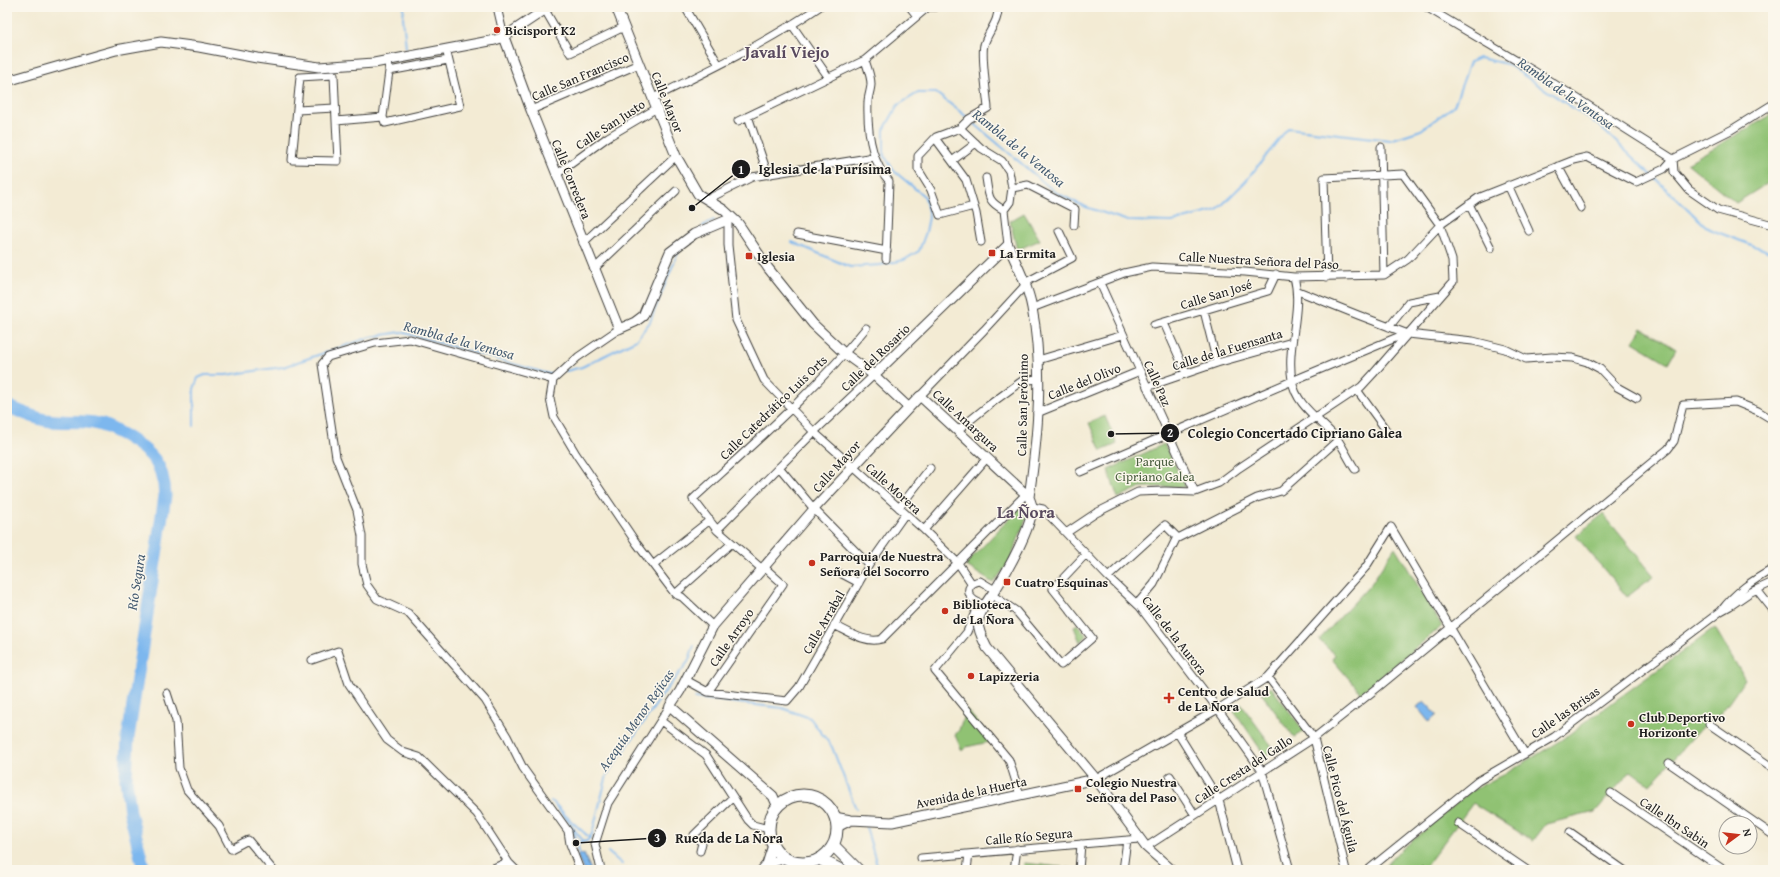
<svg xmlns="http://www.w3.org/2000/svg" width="1780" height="877" font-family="'Gentium Book Plus',serif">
<rect width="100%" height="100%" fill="#fbf7ec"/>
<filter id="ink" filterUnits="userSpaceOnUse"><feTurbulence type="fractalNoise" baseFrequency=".025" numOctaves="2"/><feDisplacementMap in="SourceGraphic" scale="8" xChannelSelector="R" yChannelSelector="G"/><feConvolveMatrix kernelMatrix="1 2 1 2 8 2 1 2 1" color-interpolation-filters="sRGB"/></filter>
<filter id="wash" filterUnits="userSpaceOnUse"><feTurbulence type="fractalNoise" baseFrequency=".012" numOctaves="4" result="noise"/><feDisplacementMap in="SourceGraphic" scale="16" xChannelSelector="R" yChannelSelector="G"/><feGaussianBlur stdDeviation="0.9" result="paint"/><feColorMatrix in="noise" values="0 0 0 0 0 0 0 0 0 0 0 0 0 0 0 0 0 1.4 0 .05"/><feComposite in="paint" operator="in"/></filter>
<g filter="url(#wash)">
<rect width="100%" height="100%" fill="#f3ebd4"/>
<path fill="#90c273" stroke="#566f48" d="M1773 114V180L1736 203 1687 163Z
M1024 213 1040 240 1017 250 1010 221Z
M1642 328 1676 349 1668 363 1633 342Z
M1105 416 1117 444 1101 451 1089 423Z
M1164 444 1186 487H1141L1118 498 1108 470Z
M1024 503 1028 514 1009 563 993 583 965 565Z
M1603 514 1654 576 1627 597 1576 536Z
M1395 547 1442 626 1361 693 1332 659 1335 655 1319 640 1371 584Z
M1077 624 1087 636 1080 642 1074 627Z
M1715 628 1745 679C1733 696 1720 720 1701 728L1650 785 1631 771 1595 812 1546 824 1533 841 1473 803 1423 870H1382L1401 850 1471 791 1512 770 1561 740Z
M1271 687 1304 731 1294 737 1261 693Z
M1241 704 1274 749 1265 756 1233 709Z
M966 709 994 741 966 747 962 751 955 735 959 730Z
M1024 863 1077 869 1023 870Z"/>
<path fill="#7db7ee" stroke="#4c6a85" d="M1424 701 1437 715 1429 722 1417 707Z
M584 854 591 870H583L577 855Z"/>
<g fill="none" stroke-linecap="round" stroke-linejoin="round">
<path stroke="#7db7ee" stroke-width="2" d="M404 7 403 17 406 48
M970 120 1055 192 1083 206 1128 221 1172 222 1217 210 1246 181 1288 128 1390 140 1421 130 1454 106 1470 62 1479 58 1507 64 1597 124 1709 229 1773 253
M703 226 714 220
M792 242 850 267 880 265 904 260 919 251 926 232 929 217 925 197 894 171 884 155V130L898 105 918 93H936L967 117
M566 371 582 367 636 340 650 322 679 250
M194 426V389L198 378 205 375H226L283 367 371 337 401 332 549 374H556
M695 698 782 708 810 718 832 747 856 809
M551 802H553L570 820 590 838
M555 805 584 842
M866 827 878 869
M570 828 574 833 580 856
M576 843 587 841 592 834 607 775 666 690 688 662 694 646
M608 852 622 864"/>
<path stroke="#7db7ee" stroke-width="13" d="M7 406C19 411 32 417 45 420 61 423 78 420 94 423 105 425 114 430 125 436 151 452 164 463 165 496L128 738 126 779 130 812 144 870"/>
</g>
</g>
<g filter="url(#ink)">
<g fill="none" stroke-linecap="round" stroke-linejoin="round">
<defs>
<path id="street" d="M497 7 504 37
M685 7 719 65
M910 7 917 16
M928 7H936
M1426 7 1534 71 1673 159
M545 10 570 53 624 27
M792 25 829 78
M388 60 389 71 383 117 385 123 460 106 446 49
M865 60C867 67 871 76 871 84 871 90 868 96 868 102 867 130 870 160 889 181L886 259
M389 71 448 60
M653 98C710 70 766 43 819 7
M297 110 335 108
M531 110 639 64
M748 116 768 175
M336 121 338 161 292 160 300 77 334 75 336 121 383 117
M738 121 865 60 928 7
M960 128 981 148 1002 161 1009 171 1012 188 1010 202 1004 210 1008 245
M935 138 952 161
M976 143 952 161 966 180 976 213 981 242
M1381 147 1384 275
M1673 159 1674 172 1689 190 1718 210 1773 225
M1558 166 1581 208
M557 174 608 137 657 108
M986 178C989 196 987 201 1004 210
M1508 185 1529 231
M1012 188 1028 185 1075 209 1074 225
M708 199 752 177 874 157
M1469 204 1491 248
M974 206 940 215 931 190 918 169V156L936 137 960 128 969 119 988 108C987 96 981 54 984 45 988 31 999 22 998 7
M728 220V245L736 320 764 380 814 432 924 530 958 563 972 584
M797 234 887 251
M583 243 676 156
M594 269 676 191
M1294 277C1303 310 1286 346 1292 380 1296 407 1322 420 1338 440 1344 449 1349 460 1355 469
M1100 283 1195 492
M1298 291 1358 315 1408 334 1473 341 1505 349 1526 359 1552 357 1573 358 1587 362 1600 369 1617 387 1637 398
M1032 308 1124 273 1152 267 1245 272 1294 277 1384 275 1408 259 1440 225 1478 198 1574 160 1587 157 1636 182 1664 169 1673 159 1731 130 1773 104
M1204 311 1217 363
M1164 323 1186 373
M1154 325 1268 291 1276 274
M1389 327 1409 302 1440 296
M619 329 578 357 553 380 550 398 554 417 576 454 637 544 675 594 682 597 713 626
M1038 360 1123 335
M553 380 410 339 375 343 328 357 322 364 336 457 357 510 362 536V564L367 585 377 599 408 613 485 700 507 736 523 768 568 831 570 844 580 870
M1147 387 1217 363 1292 342
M1357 390 1386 430
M920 396 984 330 1030 280 1072 258 1059 231
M1037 413 1140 371
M958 430 989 405 1022 381 1037 379
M779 467 814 509 869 565
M1080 472 1292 381 1405 334
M1033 507 1043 509 1108 577 1140 607 1218 709 1262 771 1290 870
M899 508 930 468
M717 530 814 432 874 375
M924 530 987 458
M1066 533 1096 513 1138 492 1165 491 1195 492 1219 483 1239 468 1361 387 1373 374 1453 282 1452 260 1440 225 1403 174 1324 178 1327 277
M654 564 710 520
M762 569 717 530 693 499C753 444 815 391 866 328
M842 574 859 583
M1108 577 1165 525 1178 538 1257 498 1281 491 1338 440
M1757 590 1773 610
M675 594 732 543
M992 595 1016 611 1061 665 1092 638 1053 589 1086 554
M985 604C968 603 961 584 980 581L995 590
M1137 604 1154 584 1177 537
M1721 611 1730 606 1749 593 1773 582
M975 612 967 632 935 671 1009 760 1020 795
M834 625C849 632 866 644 882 639L1026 494
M312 660 338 651 349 684 387 740 403 752 419 757 477 814 509 863
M1268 677 1314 738 1346 870
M686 680 708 692 787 701 799 687 869 565 905 514
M708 692 783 584 764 567
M167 693 176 721 179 768 187 790 219 826 231 849 248 840 273 870
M661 721 706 755 748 820 753 825 769 829
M1709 724 1773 768
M1177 732 1219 800 1237 870
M1669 763 1773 835
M1170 776 1195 815
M1096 779 1218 709 1268 677 1366 567 1391 527 1525 754
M1611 793 1724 870
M1458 823 1527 870
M1570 832 1624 870
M1146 847 1314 738 1376 689 1668 449 1674 441 1683 405 1736 402 1758 411 1773 420
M700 851 702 843 694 835 733 797
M921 858 1139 839
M798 863 799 870
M1425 869 1427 870
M489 870 503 864 509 863 516 870
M601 870 595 844 608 803 670 706
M967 870 969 854
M1014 870 1017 849
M1079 870 1081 844
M1123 870 1127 840
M1368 870 1478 781 1554 737 1721 611C1735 592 1753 580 1773 569"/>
<path id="secondary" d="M616 7 676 156 698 194 724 210 738 223 768 268 813 324 845 354 874 375 908 407
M504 37 531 110 619 329 635 322 643 316 670 252 694 234 732 218
M7 81 116 50 161 42 199 47 257 58 319 67 374 63 495 40 504 37 549 7
M874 375 1008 245C1017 265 1028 286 1032 308 1044 370 1038 435 1029 497
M778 807 773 796 670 706 680 691 713 626 814 509 920 396 1029 497C1030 501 1033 505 1032 509 1031 528 1008 570 997 587 990 598 980 609 978 622 978 631 983 640 987 648L1096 779 1146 847 1172 870
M834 817 851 820 892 822 1096 779
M837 827 851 820
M767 864 773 845
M762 870 767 864 786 858"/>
<path id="primary" d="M769 829a34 34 0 1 1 68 0a34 34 0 1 1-68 0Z
M833 845 858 870
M819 859 841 870"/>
</defs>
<use href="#street" stroke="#3c3b38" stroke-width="9"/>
<use href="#secondary" stroke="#3c3b38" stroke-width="11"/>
<use href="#primary" stroke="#3c3b38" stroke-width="13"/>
<use href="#street" stroke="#fff" stroke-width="7"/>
<use href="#secondary" stroke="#fff" stroke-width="9"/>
<use href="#primary" stroke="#fff" stroke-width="11"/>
</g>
</g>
<g fill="#c8321e" stroke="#fbf7ec" stroke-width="1.5">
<circle cx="497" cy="30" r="4"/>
<rect x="988" y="249" width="8" height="8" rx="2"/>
<rect x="745" y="252" width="8" height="8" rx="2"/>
<circle cx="812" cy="563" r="4"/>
<rect x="1003" y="578" width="8" height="8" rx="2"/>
<circle cx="945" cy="611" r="4"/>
<circle cx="971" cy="676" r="4"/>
<path d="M1167 692h4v4h4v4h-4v4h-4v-4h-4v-4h4z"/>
<circle cx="1631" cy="724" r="4"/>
<rect x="1074" y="785" width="8" height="8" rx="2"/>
</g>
<g text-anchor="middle" stroke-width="3" stroke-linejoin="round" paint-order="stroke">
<g font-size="13" font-weight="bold" fill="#1c1c1c" stroke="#fbf7ec" text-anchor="start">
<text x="505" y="35">Bicisport K2</text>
<text x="1000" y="258">La Ermita</text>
<text x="757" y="261">Iglesia</text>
<text x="820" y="561">Parroquia de Nuestra<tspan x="820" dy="15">Señora del Socorro</tspan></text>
<text x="1015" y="587">Cuatro Esquinas</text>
<text x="953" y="609">Biblioteca<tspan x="953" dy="15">de La Ñora</tspan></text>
<text x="979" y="681">Lapizzeria</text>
<text x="1178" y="696">Centro de Salud<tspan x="1178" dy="15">de La Ñora</tspan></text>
<text x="1639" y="722">Club Deportivo<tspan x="1639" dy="15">Horizonte</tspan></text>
<text x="1086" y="787">Colegio Nuestra<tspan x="1086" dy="15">Señora del Paso</tspan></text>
</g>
<g font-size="13" fill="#1c1c1c" stroke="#fbf7ec">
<text transform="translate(580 76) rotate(-23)" y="5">Calle San Francisco</text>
<text transform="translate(668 102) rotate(68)" y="5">Calle Mayor</text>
<text transform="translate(610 124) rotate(-33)" y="5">Calle San Justo</text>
<text transform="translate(572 179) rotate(68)" y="5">Calle Corredera</text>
<text transform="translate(1259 260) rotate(3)" y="5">Calle Nuestra Señora del Paso</text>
<text transform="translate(1216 294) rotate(-17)" y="5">Calle San José</text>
<text transform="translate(1227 349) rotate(-17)" y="5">Calle de la Fuensanta</text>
<text transform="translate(875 357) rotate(-44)" y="5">Calle del Rosario</text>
<text transform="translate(1084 381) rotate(-22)" y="5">Calle del Olivo</text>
<text transform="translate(1158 383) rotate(66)" y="5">Calle Paz</text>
<text transform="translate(1022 405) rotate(-89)" y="5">Calle San Jerónimo</text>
<text transform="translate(773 407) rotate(-44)" y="5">Calle Catedrático Luis Orts</text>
<text transform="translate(966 420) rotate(43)" y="5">Calle Amargura</text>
<text transform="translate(836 466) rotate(-48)" y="5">Calle Mayor</text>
<text transform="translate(894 488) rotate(42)" y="5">Calle Morera</text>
<text transform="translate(823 622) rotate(-60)" y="5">Calle Arrabal</text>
<text transform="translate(1175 635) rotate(52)" y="5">Calle de la Aurora</text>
<text transform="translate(731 637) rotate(-55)" y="5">Calle Arroyo</text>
<text transform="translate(1565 712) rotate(-35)" y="5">Calle las Brisas</text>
<text transform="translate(1243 769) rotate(-33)" y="5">Calle Cresta del Gallo</text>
<text transform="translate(971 792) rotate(-12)" y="5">Avenida de la Huerta</text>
<text transform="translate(1341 799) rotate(76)" y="5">Calle Pico del Águila</text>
<text transform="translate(1675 822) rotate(34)" y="5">Calle Ibn Sabin</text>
<text transform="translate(1029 836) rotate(-5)" y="5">Calle Río Segura</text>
</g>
<g font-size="13" fill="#4a5e3f" stroke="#fbf7ec">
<text x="1155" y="466">Parque<tspan x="1155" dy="15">Cipriano Galea</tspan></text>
</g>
<g font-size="14" font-style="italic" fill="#435a70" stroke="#fbf7ec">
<text transform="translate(1566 93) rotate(35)" y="5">Rambla de la Ventosa</text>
<text transform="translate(1019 148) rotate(39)" y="5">Rambla de la Ventosa</text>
<text transform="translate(459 340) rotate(15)" y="5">Rambla de la Ventosa</text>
<text transform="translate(136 582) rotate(-81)" y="5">Río Segura</text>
<text transform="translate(636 720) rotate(-55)" y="5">Acequia Menor Rejicas</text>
</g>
<g font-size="17" font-weight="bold" fill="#594a5f" stroke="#fbf7ec">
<text x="787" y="58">Javalí Viejo</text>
<text x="1026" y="518">La Ñora</text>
</g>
</g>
<path fill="none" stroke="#1c1c1c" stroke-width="1.5" d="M692 208L741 169M1111 434L1170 433M576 843L657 838"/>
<g fill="#1c1c1c" stroke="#fbf7ec" stroke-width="1.5">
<circle cx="692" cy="208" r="4"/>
<circle cx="1111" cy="434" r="4"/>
<circle cx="576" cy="843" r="4"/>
<circle cx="741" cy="169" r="10"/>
<circle cx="1170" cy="433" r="10"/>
<circle cx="657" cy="838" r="10"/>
</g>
<g font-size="12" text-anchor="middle" font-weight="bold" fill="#fff">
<text x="741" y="174">1</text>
<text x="1170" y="437">2</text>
<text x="657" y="842">3</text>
</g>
<g font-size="14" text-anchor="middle" font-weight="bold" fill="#1c1c1c" stroke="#fbf7ec" stroke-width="3" stroke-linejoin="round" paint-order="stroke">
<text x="825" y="174">Iglesia de la Purísima</text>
<text x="1295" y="438">Colegio Concertado Cipriano Galea</text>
<text x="729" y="843">Rueda de La Ñora</text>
</g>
<rect width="1780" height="877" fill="none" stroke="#fbf7ec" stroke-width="24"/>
<g transform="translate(1738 835) rotate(75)"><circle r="19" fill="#fbf7ec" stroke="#a29f99"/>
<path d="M0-3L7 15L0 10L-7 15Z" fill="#c8321e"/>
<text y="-6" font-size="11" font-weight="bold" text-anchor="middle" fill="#1c1c1c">N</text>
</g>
</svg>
